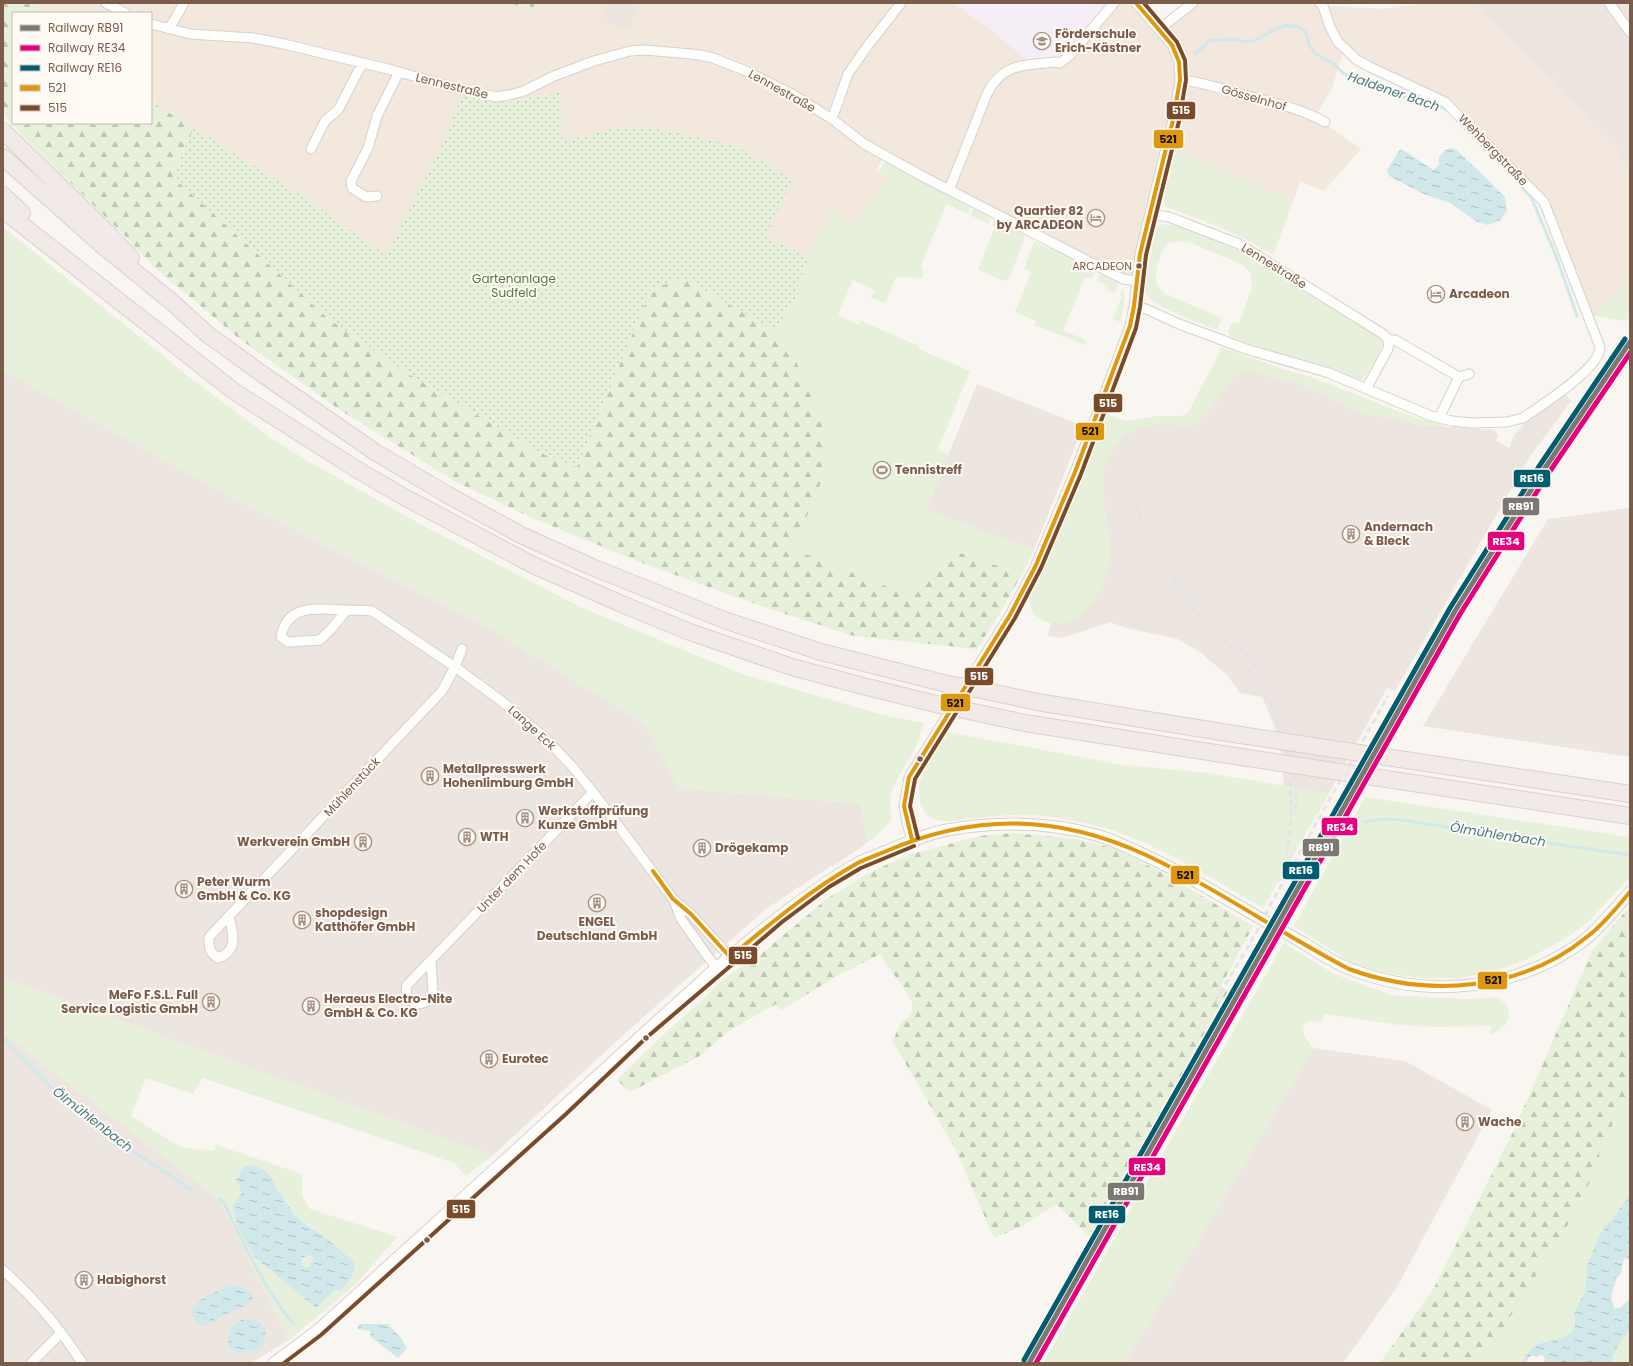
<svg xmlns="http://www.w3.org/2000/svg" width="1633" height="1366" font-family="Poppins,sans-serif">
<defs>
<pattern id="forest-firs" width="22" height="20" patternUnits="userSpaceOnUse"><rect width="22" height="20" fill="#e7f0db"/><path d="M5 1l3.5 6h-7zM16 11l3.5 6h-7z" fill="#c0c6b4"/></pattern>
<pattern id="cemetery-stones" width="16" height="16" patternUnits="userSpaceOnUse"><rect width="16" height="16" fill="#e7f0db"/><path d="M2 7V4a2 2 0 0 1 4 0v3zM10 15v-3a2 2 0 0 1 4 0v3z" fill="#c0c6b4"/></pattern>
<pattern id="garden-dots" width="8" height="8" patternUnits="userSpaceOnUse"><rect width="8" height="8" fill="#e7f0db"/><path d="M2 2h.1M6 6h.1" fill="none" stroke="#c0c6b4" stroke-width="1.8" stroke-linecap="round"/></pattern>
<pattern id="water-ripples" width="26" height="14" patternUnits="userSpaceOnUse"><rect width="26" height="14" fill="#d0e8ea"/><path d="M2 4q2-2 4 0t4 0M15 11q2-2 4 0t4 0" fill="none" stroke="#aebfc0"/></pattern>
</defs>
<rect width="100%" height="100%" fill="#f9f5f0"/>
<path fill="#f2e8de" d="M39 3H953L981 22 1114 3H1136L1159 29 1193 3H1320L1323 6 1384 9 1423 3H1472L1555 82 1611 144 1630 171V282L1588 317 1544 202 1445 102 1344 48 1332 89 1315 117 1361 149 1324 191 1300 181 1293 202 1167 147 1136 281 885 155 876 170 888 178 855 227 833 212 809 257 765 237 793 180 608 130 562 142 561 92 508 102H494L463 95 438 154 386 255 302 196 151 102V13H35Z"/>
<path fill="#ede5e0" d="M607 3H632L638 6 629 30 600 21Z
M1472 3H1630V171L1611 144 1555 82Z
M1216 360 1284 382 1287 378 1364 414 1382 416 1420 425 1494 430 1498 435 1496 441 1509 448 1514 435 1526 422 1565 394 1571 401 1529 458 1395 691 1387 688 1318 813 1284 795 1282 757 1279 741 1274 725 1262 697 1240 693 1227 675 1200 652 1178 639 1126 628 1110 622 1072 635 1060 638 1048 636 1051 623 1041 619 1032 610 1030 597 1031 592 1052 549 1075 497 1106 414 1125 421 1160 416H1183L1188 413Z
M3 370 239 502 491 629 643 723 679 788 860 804 868 842 853 853 814 877 766 909 630 1029 492 1156 3 978Z
M977 384 1083 426 1034 550 926 510Z
M1630 508V757L1423 726 1548 519Z
M3 1033 220 1200 289 1340 251 1363H3Z
M1314 1048 1405 1061 1492 1110 1397 1287 1343 1363H1125Z"/>
<path fill="#f6eef6" d="M953 3H1110L1064 59 1032 64 981 22Z"/>
<path fill="#e7f0db" fill-rule="evenodd" d="M1176 150 1293 202 1273 255C1240 234 1203 220 1166 207L1163 199Z
M886 160 970 208 968 214 946 204 921 266 924 274 922 278 896 277 885 303 871 297 875 290 853 280 838 315 859 325 861 321 919 346 918 349 970 371 938 450 948 454 926 510 1034 550 1022 574 954 551 913 597 793 549 820 485 793 354 775 331 799 293 796 291 809 257 833 212 855 226 888 178 879 171Z
M973 209 991 218 989 224 970 215Z
M995 219 1023 234 1025 237 1009 279 1005 281 978 270 995 227 992 225Z
M1167 224 1186 229 1245 253 1288 281 1377 334 1382 338 1383 345 1372 366 1362 380H1357L1327 367 1274 352 1230 337 1228 331 1233 322 1239 324 1252 286 1250 272 1241 264 1189 242 1181 241 1167 244C1158 257 1148 283 1165 294L1222 318 1217 329H1215C1200 323 1149 306 1144 291L1155 233 1157 227 1160 225Z
M3 227 193 380 271 438 306 460 426 527 580 607 742 674 883 715 924 723C921 733 918 743 913 752 900 778 885 788 892 820L876 836 868 842 860 804 679 788 643 723 491 629 239 502 3 370Z
M1035 242 1066 255 1095 271 1092 279 1085 277 1063 331 1082 338 1086 342 1085 345 1034 325 1036 321 1015 312 1031 272 1024 269 1033 244Z
M1100 274 1118 283 1115 293 1107 290 1108 286 1097 281Z
M1630 282V316L1626 321 1590 315Z
M1124 288V303L1121 322 1113 319 1122 296 1120 295 1122 290Z
M1221 347 1285 370 1311 377 1408 415 1451 428 1420 425 1382 416 1364 414 1287 378 1284 382 1246 370C1220 380 1218 414 1192 425 1186 427 1177 426 1171 425 1148 423 1129 427 1115 446 1085 487 1123 535 1105 579 1100 591 1092 606 1082 614 1061 631 1024 625 1031 592 1061 535 1083 474 1106 414L1125 421 1160 416H1183L1188 413 1216 360Z
M946 732 1124 765 1200 772 1329 793 1263 908C1218 882 1174 854 1126 835 1100 825 1071 819 1044 816 1021 813 996 816 974 818 963 819 952 822 941 821 937 820 930 818 927 815 906 789 932 754 946 732Z
M1365 797 1630 837V877L1587 923 1566 938 1528 959 1492 972 1458 978H1421L1385 973 1353 964 1294 926Z
M1284 943 1334 974 1391 995 1470 999 1498 997C1500 1000 1505 1003 1507 1006 1514 1021 1500 1030 1489 1036L1491 1026 1435 1027 1399 1025 1324 1014 1322 1023C1318 1022 1313 1021 1309 1021 1306 1022 1305 1023 1304 1025 1300 1034 1308 1042 1314 1048L1125 1363H1043Z
M3 978 492 1156 466 1176 454 1163 203 1078 193 1094 146 1078 131 1116 180 1147 214 1151 216 1145 302 1174V1196L310 1209 397 1237 357 1283 289 1340 220 1200 3 1033ZM274 1180C279 1204 304 1223 324 1236L335 1290 316 1308 254 1257 232 1207 241 1196V1188Z
M1630 1086V1190L1626 1200 1600 1234 1587 1266 1585 1292 1574 1313C1581 1345 1551 1336 1535 1346 1529 1349 1525 1358 1521 1363H1470L1503 1328 1600 1160 1599 1154Z
M1630 1331V1363H1612C1613 1351 1622 1340 1630 1331Z"/>
<path fill="url(#forest-firs)" d="M3 3H39L35 13H13V123H151V102L194 128 173 177 329 319 407 373 541 453 577 467 651 289 684 278 775 331 793 354 827 434 820 485 793 549 913 597 954 551 1022 574 1000 613 977 649 854 636 767 608 645 564 539 521 456 482 340 410 241 340 155 268 124 235 23 136 3 113Z
M1012 833 1077 839 1116 849 1161 872 1253 926 1221 986 1228 991 1092 1239 1056 1204 1022 1226 994 1238 956 1150 893 1042C895 1036 897 1029 901 1024 910 1013 913 1019 912 1001L880 954 837 976 781 1010 776 1004 730 1030 698 1057 630 1092 617 1080 645 1052 729 975 761 954 828 898 854 882 877 869 911 854 980 836Z
M1630 906V1086L1599 1154 1600 1160 1575 1213 1503 1328 1470 1363H1380L1434 1288 1513 1132 1592 951Z
M308 1255 312 1256 313 1260 309 1267 305 1268 301 1265V1259Z"/>
<path fill="url(#cemetery-stones)" d="M512 3H537L533 13Z"/>
<path fill="url(#garden-dots)" d="M561 92 562 142 608 130 643 126 734 145 793 180 765 237 809 257 796 291 799 292 775 331 684 278 651 289 577 467 541 453 407 373 329 319 173 177 194 128 302 196 386 255 438 154 463 95 494 102H508Z"/>
<path fill="url(#water-ripples)" fill-rule="evenodd" d="M1451 148 1457 150 1505 197 1507 210 1501 220 1488 225 1477 222 1450 203 1426 195 1389 176 1387 170 1400 149 1405 151 1433 170 1439 165C1438 156 1442 151 1451 148Z
M253 1165 265 1171 274 1180 275 1186 293 1213 308 1226 324 1236 355 1263 352 1277 340 1291 335 1290 316 1308 254 1257 238 1227 232 1206C241 1196 245 1193 236 1180L244 1167ZM308 1255 312 1256 313 1260 309 1267 305 1268 301 1265V1259Z
M1630 1190V1260L1625 1258 1623 1262 1621 1273 1617 1277 1611 1297 1614 1308H1620L1630 1299V1331C1622 1340 1613 1351 1612 1363H1545L1544 1356 1540 1355 1536 1357 1532 1355 1528 1358 1527 1363H1521C1525 1358 1529 1349 1535 1346 1551 1336 1581 1345 1574 1313L1585 1292 1587 1266 1600 1234 1626 1200Z
M235 1285C245 1286 247 1289 253 1297L251 1302 204 1326 198 1325C178 1302 219 1290 235 1285Z
M241 1320C255 1320 259 1319 266 1331L264 1342 260 1350 235 1353 229 1348 228 1338 231 1327Z
M359 1324H388L401 1338 407 1348 398 1358 371 1337 370 1331 357 1329Z"/>
<g fill="none" stroke-linecap="round" stroke-linejoin="round">
<path stroke="#d0e8ea" stroke-width="3" d="M1195 54 1209 41 1233 39 1248 42 1256 40 1275 29 1288 25 1300 27 1306 33 1309 45 1315 53 1335 65 1344 74 1357 78 1373 81 1403 97 1432 102 1449 111
M1507 170 1531 197 1556 256 1577 316
M1365 822 1384 819 1402 820 1521 839 1630 855
M3 1039 52 1088 122 1144 192 1190
M219 1199 224 1203C243 1242 265 1291 293 1323"/>
<defs>
<path id="minor" d="M106 3 125 13
M1609 3 1630 32
M151 24 190 34 253 38 284 44 392 70 445 85 496 97 510 95 524 91 554 76 594 61 630 51 644 50 680 53 700 55 713 58 746 71 792 94 832 119 863 143 875 150 922 176 1123 279 1136 281
M169 29 184 3
M1159 29 1193 3
M1180 80C1199 81 1217 88 1234 92 1265 101 1298 107 1325 122
M832 119 848 74 866 48 901 3
M311 149 325 121 338 110 362 64
M949 190 987 94C1002 63 1025 65 1055 62L1060 63 1070 55 1114 3
M377 196 366 197 352 188 351 181 368 148 377 116 399 72
M1150 214 1169 217 1239 244 1383 334 1389 340H1395L1459 377 1469 374
M1134 306 1146 309 1179 324 1246 349 1329 373 1431 416 1452 421 1472 423 1507 422 1523 418C1540 406 1601 368 1600 347L1544 202 1445 102 1370 67 1357 60 1338 42 1330 27 1323 6 1320 3
M1366 389 1388 349 1389 340
M1439 418 1459 377
M347 610 331 629 320 640 288 642 281 637C287 602 321 609 347 610 356 610 363 610 372 611L455 667 504 703 544 737 570 764 593 792 673 899 691 914 730 957
M912 840 907 823 904 806 909 777 1010 615 1036 565 1075 472 1130 326 1134 306 1140 254 1173 120 1180 80 1179 62 1172 45 1136 3
M674 900 681 919 716 968
M229 916C233 934 239 950 218 958 209 952 209 948 209 937L442 691 455 667 462 649
M431 961 433 994C424 1011 402 1004 407 985L593 792
M3 1270C34 1298 60 1328 82 1363
M31 1363 61 1333"/>
<path id="tertiary" d="M1305 944C1320 953 1334 963 1350 969 1427 999 1514 991 1582 942 1600 928 1615 909 1630 892
M274 1363 317 1331 716 968C761 931 806 893 856 864 866 859 877 855 887 851 906 843 926 834 947 830 997 821 1047 822 1096 835 1111 839 1125 846 1138 852 1174 868 1206 887 1239 906"/>
<path id="motorway" d="M3 131 110 235 131 258
M3 157 103 246 172 302 207 334 265 376 375 452 448 495 521 535 592 567 727 621 821 652 951 685
M3 195 22 213
M3 210 235 392 361 472 406 498 533 565 624 605 690 632 792 667 863 686 940 705
M977 689 1037 702 1234 734
M964 710 1025 723 1222 754"/>
</defs>
<use href="#minor" stroke="#d7d1cb" stroke-width="11"/>
<use href="#tertiary" stroke="#d7d1cb" stroke-width="13"/>
<use href="#motorway" stroke="#dad1cc" stroke-width="18"/>
<use href="#minor" stroke="#fefefd" stroke-width="9"/>
<use href="#tertiary" stroke="#fefefd" stroke-width="11"/>
<use href="#motorway" stroke="#f2eae7" stroke-width="16"/>
<path stroke="#e6e3e7" stroke-width="3" stroke-dasharray="6 4" stroke-linecap="butt" d="M1133 466C1135 487 1136 510 1144 529 1156 561 1181 587 1204 610
M1171 582 1201 617
M1226 632 1248 656 1266 684
M1223 638C1238 655 1253 671 1264 691 1293 745 1300 824 1279 881
M1273 697C1289 733 1298 769 1296 809
M1215 1002 1259 928 1269 907 1388 696
M1218 1014 1421 656 1472 570 1503 520 1599 375"/>
<defs>
<path id="tertiary-bridge" d="M1239 906 1305 944"/>
<path id="motorway-bridge" d="M951 685 977 689
M940 705 964 710
M1234 734 1630 794
M1222 754 1630 816"/>
</defs>
<use href="#tertiary-bridge" stroke="#d7d1cb" stroke-width="13" stroke-linecap="butt"/>
<use href="#motorway-bridge" stroke="#dad1cc" stroke-width="18" stroke-linecap="butt"/>
<use href="#tertiary-bridge" stroke="#fefefd" stroke-width="11"/>
<use href="#motorway-bridge" stroke="#f2eae7" stroke-width="16"/>
<defs>
<path id="bus-1" d="M912 840 904 806 909 777 1010 615 1036 565 1075 472 1130 326 1134 306 1140 254 1173 120 1180 80 1179 62 1172 45 1136 3
M653 871 673 899 691 914 730 957
M730 957C770 924 810 890 856 864 865 859 875 856 884 852 974 813 1057 814 1146 855 1216 888 1280 933 1349 969 1428 998 1522 991 1588 936 1604 924 1617 907 1630 892"/>
<path id="bus-2" d="M918 838 910 806 915 779 1015 618 1041 568 1081 474 1136 328 1140 307 1146 255 1179 121 1186 80 1185 60 1177 42 1144 3
M284 1363 321 1335 566 1114 646 1038 782 922 829 887 861 868 914 846"/>
</defs>
<use href="#bus-1" stroke="#fffaf3" stroke-width="7"/>
<use href="#bus-2" stroke="#fffaf3" stroke-width="7"/>
<use href="#bus-1" stroke="#de970f" stroke-width="4"/>
<use href="#bus-2" stroke="#7a4b2a" stroke-width="4"/>
<defs>
<path id="rail-1" d="M1029 1363 1455 611 1543 471 1630 342"/>
<path id="rail-2" d="M1036 1363 1460 614 1548 474 1630 353"/>
<path id="rail-3" d="M1024 1360 1450 608 1538 468 1625 339"/>
</defs>
<use href="#rail-1" stroke="#fffaf3" stroke-width="8"/>
<use href="#rail-2" stroke="#fffaf3" stroke-width="8"/>
<use href="#rail-3" stroke="#fffaf3" stroke-width="8"/>
<use href="#rail-1" stroke="#7b7872" stroke-width="5"/>
<use href="#rail-2" stroke="#e5007d" stroke-width="5"/>
<use href="#rail-3" stroke="#005c6e" stroke-width="5"/>
</g>
<defs>
<symbol id="school-ring" viewBox="-11 -11 22 22"><circle r="9.5" fill="#fffaf3" stroke="#a69286" stroke-width="1.5"/><path d="M0-5L7-2L0 1L-7-2ZM-4 1L0 2.5L4 1V4Q0 6-4 4Z" fill="#a69286"/></symbol>
<symbol id="hotel-ring" viewBox="-11 -11 22 22"><circle r="9.5" fill="#fffaf3" stroke="#a69286" stroke-width="1.5"/><path d="M-6-4.5h1.5V1H6V5H4.5V3h-9V5H-6ZM-4 0a1.8 1.8 0 1 1 3.6 0ZM.5 0V-2.5h3Q6-2.5 6 0Z" fill="#a69286"/></symbol>
<symbol id="stadium-ring" viewBox="-11 -11 22 22"><circle r="9.5" fill="#fffaf3" stroke="#a69286" stroke-width="1.5"/><path d="M0-5a6.5 5 0 1 0 0 10a6.5 5 0 1 0 0-10ZM-3.5-1.8h7v3.6h-7Z" fill="#a69286"/></symbol>
<symbol id="building-ring" viewBox="-11 -11 22 22"><circle r="9.5" fill="#fffaf3" stroke="#a69286" stroke-width="1.5"/><path d="M-4-6H4V6H1V3H-1V6H-4ZM-2.5-4.3h1.7v1.8h-1.7ZM.8-4.3h1.7v1.8H.8ZM-2.5-1h1.7V.8h-1.7ZM.8-1h1.7V.8H.8Z" fill="#a69286"/></symbol>
</defs>
<g fill-rule="evenodd">
<use href="#school-ring" x="1032" y="31" width="20" height="20"/>
<use href="#hotel-ring" x="1086" y="208" width="20" height="20"/>
<use href="#hotel-ring" x="1426" y="284" width="20" height="20"/>
<use href="#stadium-ring" x="872" y="460" width="20" height="20"/>
<use href="#building-ring" x="1341" y="524" width="20" height="20"/>
<use href="#building-ring" x="420" y="766" width="20" height="20"/>
<use href="#building-ring" x="515" y="808" width="20" height="20"/>
<use href="#building-ring" x="457" y="827" width="20" height="20"/>
<use href="#building-ring" x="353" y="832" width="20" height="20"/>
<use href="#building-ring" x="692" y="838" width="20" height="20"/>
<use href="#building-ring" x="174" y="879" width="20" height="20"/>
<use href="#building-ring" x="587" y="893" width="20" height="20"/>
<use href="#building-ring" x="292" y="910" width="20" height="20"/>
<use href="#building-ring" x="201" y="992" width="20" height="20"/>
<use href="#building-ring" x="301" y="996" width="20" height="20"/>
<use href="#building-ring" x="479" y="1049" width="20" height="20"/>
<use href="#building-ring" x="1455" y="1112" width="20" height="20"/>
<use href="#building-ring" x="74" y="1270" width="20" height="20"/>
</g>
<g fill="#7a5c4d" stroke="#fffaf3" stroke-width="1.5">
<circle cx="1139" cy="266" r="3.5"/>
<circle cx="920" cy="759" r="3.5"/>
<circle cx="646" cy="1038" r="3.5"/>
<circle cx="427" cy="1240" r="3.5"/>
</g>
<g text-anchor="middle" stroke-width="4" stroke-linejoin="round" paint-order="stroke">
<g font-size="11" fill="#7a5c4d" stroke="#fffaf3" text-anchor="end">
<text x="1132" y="270">ARCADEON</text>
</g>
<g font-size="12" font-weight="bold" fill="#7a5c4d" stroke="#fffaf3" text-anchor="start">
<text x="1055" y="38">Förderschule<tspan x="1055" dy="14">Erich-Kästner</tspan></text>
<text x="1083" y="215" text-anchor="end">Quartier 82<tspan x="1083" dy="14">by ARCADEON</tspan></text>
<text x="1449" y="298">Arcadeon</text>
<text x="895" y="474">Tennistreff</text>
<text x="1364" y="531">Andernach<tspan x="1364" dy="14">&amp; Bleck</tspan></text>
<text x="443" y="773">Metallpresswerk<tspan x="443" dy="14">Hohenlimburg GmbH</tspan></text>
<text x="538" y="815">Werkstoffprüfung<tspan x="538" dy="14">Kunze GmbH</tspan></text>
<text x="480" y="841">WTH</text>
<text x="350" y="846" text-anchor="end">Werkverein GmbH</text>
<text x="715" y="852">Drögekamp</text>
<text x="197" y="886">Peter Wurm<tspan x="197" dy="14">GmbH &amp; Co. KG</tspan></text>
<text x="315" y="917">shopdesign<tspan x="315" dy="14">Katthöfer GmbH</tspan></text>
<text x="597" y="926" text-anchor="middle">ENGEL<tspan x="597" dy="14">Deutschland GmbH</tspan></text>
<text x="198" y="999" text-anchor="end">MeFo F.S.L. Full<tspan x="198" dy="14">Service Logistic GmbH</tspan></text>
<text x="324" y="1003">Heraeus Electro-Nite<tspan x="324" dy="14">GmbH &amp; Co. KG</tspan></text>
<text x="502" y="1063">Eurotec</text>
<text x="1478" y="1126">Wache</text>
<text x="97" y="1284">Habighorst</text>
</g>
<g font-size="12" fill="#7a5c4d" stroke="#fffaf3">
<text transform="translate(452 86) rotate(14)" y="4">Lennestraße</text>
<text transform="translate(782 91) rotate(29)" y="4">Lennestraße</text>
<text transform="translate(1254 98) rotate(16)" y="4">Gösselnhof</text>
<text transform="translate(1493 150) rotate(46)" y="4">Wehbergstraße</text>
<text transform="translate(1274 266) rotate(32)" y="4">Lennestraße</text>
<text transform="translate(532 728) rotate(42)" y="4">Lange Eck</text>
<text transform="translate(352 787) rotate(-47)" y="4">Mühlenstück</text>
<text transform="translate(512 877) rotate(-46)" y="4">Unter dem Hofe</text>
</g>
<g font-size="12" fill="#537a41" stroke="#fffaf3">
<text x="514" y="283">Gartenanlage<tspan x="514" dy="14">Sudfeld</tspan></text>
</g>
<g font-size="13" font-style="italic" fill="#437c86" stroke="#fffaf3">
<text transform="translate(1394 91) rotate(19)" y="5">Haldener Bach</text>
<text transform="translate(1498 834) rotate(9)" y="5">Ölmühlenbach</text>
<text transform="translate(93 1119) rotate(38)" y="5">Ölmühlenbach</text>
</g>
</g>
<g stroke="#fffaf3" stroke-width="1.5">
<rect x="1166" y="101" width="30" height="19" rx="4" fill="#7a4b2a"/>
<rect x="1153" y="129" width="31" height="20" rx="4" fill="#de970f"/>
<rect x="1093" y="393" width="30" height="20" rx="4" fill="#7a4b2a"/>
<rect x="1075" y="422" width="30" height="19" rx="4" fill="#de970f"/>
<rect x="1513" y="469" width="38" height="19" rx="4" fill="#005c6e"/>
<rect x="1502" y="497" width="38" height="19" rx="4" fill="#7b7872"/>
<rect x="1487" y="531" width="38" height="20" rx="4" fill="#e5007d"/>
<rect x="964" y="667" width="30" height="19" rx="4" fill="#7a4b2a"/>
<rect x="940" y="693" width="31" height="19" rx="4" fill="#de970f"/>
<rect x="1321" y="817" width="37" height="19" rx="4" fill="#e5007d"/>
<rect x="1302" y="838" width="38" height="19" rx="4" fill="#7b7872"/>
<rect x="1282" y="861" width="38" height="19" rx="4" fill="#005c6e"/>
<rect x="1170" y="865" width="30" height="20" rx="4" fill="#de970f"/>
<rect x="728" y="946" width="30" height="19" rx="4" fill="#7a4b2a"/>
<rect x="1477" y="971" width="31" height="19" rx="4" fill="#de970f"/>
<rect x="1128" y="1157" width="38" height="19" rx="4" fill="#e5007d"/>
<rect x="1107" y="1182" width="38" height="19" rx="4" fill="#7b7872"/>
<rect x="446" y="1199" width="30" height="20" rx="4" fill="#7a4b2a"/>
<rect x="1088" y="1205" width="38" height="19" rx="4" fill="#005c6e"/>
</g>
<g font-size="11" text-anchor="middle" font-weight="bold" fill="#fff">
<text x="1181" y="114">515</text>
<text x="1108" y="407">515</text>
<text x="1532" y="482">RE16</text>
<text x="1521" y="510">RB91</text>
<text x="1506" y="545">RE34</text>
<text x="979" y="680">515</text>
<text x="1340" y="831">RE34</text>
<text x="1321" y="851">RB91</text>
<text x="1301" y="874">RE16</text>
<text x="743" y="959">515</text>
<text x="1147" y="1171">RE34</text>
<text x="1126" y="1195">RB91</text>
<text x="461" y="1213">515</text>
<text x="1107" y="1218">RE16</text>
</g>
<g font-size="11" text-anchor="middle" font-weight="bold" fill="#111">
<text x="1168" y="143">521</text>
<text x="1090" y="435">521</text>
<text x="955" y="707">521</text>
<text x="1185" y="879">521</text>
<text x="1493" y="984">521</text>
</g>
<rect width="1633" height="1366" fill="none" stroke="#7a5c4d" stroke-width="8"/>
<rect x="12" y="12" width="140" height="112" fill="#fffaf3" stroke="#cabbb1"/>
<rect x="20" y="25" width="20" height="6" fill="#7b7872" stroke="#cabbb1"/>
<text x="48" y="32" font-size="12" fill="#7a5c4d">Railway RB91</text>
<rect x="20" y="45" width="20" height="6" fill="#e5007d" stroke="#cabbb1"/>
<text x="48" y="52" font-size="12" fill="#7a5c4d">Railway RE34</text>
<rect x="20" y="65" width="20" height="6" fill="#005c6e" stroke="#cabbb1"/>
<text x="48" y="72" font-size="12" fill="#7a5c4d">Railway RE16</text>
<rect x="20" y="85" width="20" height="6" fill="#de970f" stroke="#cabbb1"/>
<text x="48" y="92" font-size="12" fill="#7a5c4d">521</text>
<rect x="20" y="105" width="20" height="6" fill="#7a4b2a" stroke="#cabbb1"/>
<text x="48" y="112" font-size="12" fill="#7a5c4d">515</text>
</svg>
